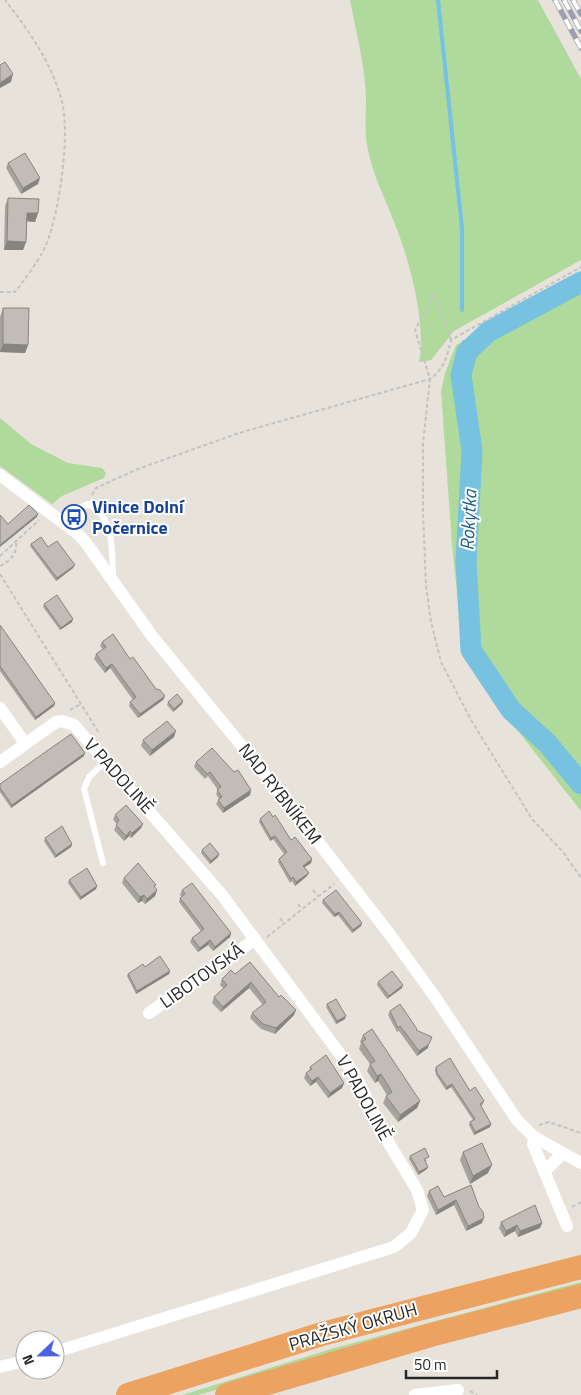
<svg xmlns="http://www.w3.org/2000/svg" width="581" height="1395" font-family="'Titillium Web',sans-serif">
<rect width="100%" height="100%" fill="#e8e3da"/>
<path fill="#afda9c" d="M350 0H538L581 79V260L454 331 431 360 419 362C427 324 409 258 394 222 385 198 373 175 368 150 364 132 366 116 366 98 365 65 356 32 350 0Z
M581 272V811L518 731 463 650 452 545 441 391 445 373 456 345Z
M0 418 31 444 68 463 102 468 106 473 104 478 62 496 52 504 0 466Z
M581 1282V1287L198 1395H182L331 1349Z"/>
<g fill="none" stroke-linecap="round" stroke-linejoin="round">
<path stroke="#77c1e1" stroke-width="4" d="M438 0 462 228V310
M464 342 467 352"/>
<path stroke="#77c1e1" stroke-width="21" d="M581 282 488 332 467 352 461 375 472 451 466 562 471 650 511 710 547 743 581 784"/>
<path stroke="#c3c3c3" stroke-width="2" stroke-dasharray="4 2.5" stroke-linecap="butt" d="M0 292H15C27 276 43 256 49 237 60 204 70 135 62 102 52 63 29 31 5 0
M434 294 415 330 430 379 423 443V513L426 586 431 622 441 662 471 720 532 819 564 853 581 878
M434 294 451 340
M92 495 96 488 138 469 239 433 430 379C444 369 447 357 451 340L581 267
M0 556 39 520
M0 566C10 561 18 553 16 541
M0 574 99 733
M70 710 81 704
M313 890 318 896
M298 904 302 909
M280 918 284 924
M267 937 334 884
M539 1125 549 1122 581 1133
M572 1207 581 1202
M470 1391 477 1395"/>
<path stroke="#fff" stroke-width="6" d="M65 524 78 508 88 504C115 516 112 553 113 578
M103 863 84 789 89 777 106 761"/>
<path stroke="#fff" stroke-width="12" d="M0 475 78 534 86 543 152 636 281 794 391 936 435 997 517 1120 534 1137 581 1163
M0 708 25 743
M0 762 56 722 62 721 74 725 222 895 354 1073 390 1145 417 1190 423 1210 411 1233 394 1247 55 1352
M149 1013 254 940
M534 1137 533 1144 567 1226
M545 1171 563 1153
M0 1367 25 1361
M415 1395 458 1390"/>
<path stroke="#eca361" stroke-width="24" d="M128 1395 322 1334 581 1267
M227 1395 431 1335 581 1296"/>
<defs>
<path id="rail" d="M555 0 581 48
M564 0 581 31
M573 0 581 14"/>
</defs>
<use href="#rail" stroke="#9ea0b0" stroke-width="5.5"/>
<use href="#rail" stroke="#fff" stroke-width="4" stroke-dasharray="11" stroke-linecap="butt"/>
</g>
<path fill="#a6a39d" d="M8 163 38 184 21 194 6 168Z
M8 198 38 213 35 222 27 221 26 242 23 250H4L5 206Z
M3 308 28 345 25 353 0 352V317Z
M31 544 48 547 73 568 56 581 30 546Z
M44 604 72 622 60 630 43 607Z
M0 625 55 703 54 706 35 720 0 671Z
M102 642 130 659 156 689 165 696 163 700 138 718 129 706 130 702 133 700 110 668 105 673 94 659 96 654 103 649 100 646Z
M183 701 182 704 173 712 167 705 168 702Z
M174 737 150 756 141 746 143 740Z
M84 756 11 808 0 792V784Z
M196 762 250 795 223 813 216 804 219 799 216 794 218 790 208 776 205 779 194 767Z
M115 815 143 824 141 828 131 838 129 836 124 841 114 830 117 824 113 820Z
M260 819 291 840 312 859 311 863 305 867 307 876 295 886 292 881 290 883 278 862 279 859 284 854 273 839 270 841 259 822Z
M45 838 72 844 71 847 55 858 44 841Z
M202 850 219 854 218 857 210 864 201 853Z
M124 878 155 888 157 890 155 896 145 904 142 901 138 903 122 883Z
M69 880 97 886 96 889 80 900 68 883Z
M182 890 231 933 230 937 213 951 208 945 198 952 190 942 192 938 201 931 179 902 180 898 182 897 180 895Z
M323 900 362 923 361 926 352 933 338 915 334 917 322 903Z
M250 962 294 1015 275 1034 261 1029 250 1018 252 1013 263 1005 249 988 221 1012 212 1003 214 997 224 989 220 985 222 979 235 974Z
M145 967 170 971 169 974 136 994 127 976 128 974Z
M378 982 402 988 387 999 377 985Z
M327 1004 345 1019 336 1024 326 1007Z
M390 1011 417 1031 428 1048 417 1056 399 1031 397 1032 388 1015Z
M363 1035 420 1101 417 1108 398 1122 383 1103 386 1096 387 1095 378 1081 375 1083 367 1071 370 1064 359 1049 361 1043 360 1042Z
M310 1067 344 1083 342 1088 328 1098 316 1082 310 1086 304 1078 306 1073 309 1071Z
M436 1067 484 1101 483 1104 481 1106 491 1124 490 1127 474 1135 469 1125 470 1122 473 1120 451 1087 446 1090 436 1075 435 1070Z
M463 1152 488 1173 470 1184 460 1160Z
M410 1156 428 1160 425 1161 428 1167 427 1169 418 1175 409 1159Z
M471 1185 482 1223 466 1231 454 1205 436 1215 427 1196 429 1191 444 1197Z
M501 1222 542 1223 540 1228 518 1237 515 1231 504 1237 499 1228Z"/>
<path fill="#87847f" d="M13 74 11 82 0 88V83Z
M40 178 38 184 21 194 23 188Z
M27 213H38L35 222 24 221Z
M7 241 26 242 23 250H4Z
M3 344 28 345 25 353 0 352Z
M38 514 37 517 0 547V545Z
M75 565 73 568 56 581 57 578Z
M73 619 72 622 60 630 61 628Z
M112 664 110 668 105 673 106 668Z
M165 696 163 700 138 718 140 714Z
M183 701 182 704 173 712 174 709Z
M55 703 54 706 35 720 36 717Z
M176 731 174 737 150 756 152 750Z
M85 753 84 756 11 808 12 805Z
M251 790 250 795 223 813 224 808Z
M143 824 141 828 131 838 132 833Z
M130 831 129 836 124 841 126 836Z
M275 836 273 839 270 841 271 838Z
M72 844 71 847 55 858 56 855Z
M219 854 218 857 210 864 211 861Z
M312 859 311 863 302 869 303 866Z
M309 873 307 876 295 886 296 882Z
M97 886 96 889 80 900 81 897Z
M157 890 155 896 145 904 147 899Z
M144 895 142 901 138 903 140 897Z
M339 912 338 915 334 917 335 914Z
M362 923 361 926 352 933 353 930Z
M231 933 230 937 213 951 215 947Z
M210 940 208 945 198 952 200 948Z
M170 971 169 974 136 994 137 991Z
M251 982 249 988 221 1012 223 1007Z
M403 985 402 988 387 999 389 996Z
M296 1010 294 1015 275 1034 276 1028Z
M346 1016 345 1019 336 1024 337 1021Z
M429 1044 428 1048 417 1056 419 1051Z
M381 1074 378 1081 375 1083 377 1076Z
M318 1077 316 1082 310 1086 312 1081Z
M344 1083 342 1088 328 1098 330 1093Z
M452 1084 451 1087 446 1090 447 1087Z
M420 1101 417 1108 398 1122 400 1115Z
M491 1124 490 1127 474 1135 475 1132Z
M492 1165 488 1173 470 1184 473 1176Z
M428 1167 427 1169 418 1175 419 1172Z
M456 1200 454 1205 436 1215 438 1210Z
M484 1218 482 1223 466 1231 468 1226Z
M542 1223 540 1228 518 1237 520 1231Z
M517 1225 515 1231 504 1237 506 1231Z"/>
<path fill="#c1bdb6" stroke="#87847f" d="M5 62 13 74 0 83V65Z
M25 153 40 178 23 188 8 163Z
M8 198 39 199 38 213H27L26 242 7 241Z
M3 308H29L28 345 3 344Z
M29 505 38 514 0 545V515L8 524Z
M41 537 48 547 57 541 75 565 57 578 31 544Z
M57 595 73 619 61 628 44 604Z
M0 625 55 703 36 717 0 666Z
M113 634 130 659 133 657 156 689 160 690 165 696 140 714 130 702 136 697 112 664 106 668 96 654 106 647 102 642Z
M177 694 183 701 174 709 168 702Z
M167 721 176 731 152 750 143 740Z
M71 734 85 753 12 805 0 788V784Z
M212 748 234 772 238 770 251 790 224 808 218 800 222 797 217 790 221 787 210 772 207 774 196 762Z
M126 805 143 824 132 833 130 831 126 836 116 825 119 820 115 815Z
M269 811 273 817 275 815 291 840 295 837 312 859 303 866 309 873 296 882 293 877 291 879 279 859 287 852 275 836 271 838 260 819Z
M62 826 72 844 56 855 45 838Z
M210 843 219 854 211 861 202 850Z
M138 863 156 885 154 886 157 890 147 899 144 895 140 897 124 878Z
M87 868 97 886 81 897 69 880Z
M192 883 231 933 215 947 210 940 200 948 192 938 204 929 180 898 185 894 182 890Z
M336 890 362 923 353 930 339 912 335 914 323 900Z
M160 956 170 971 137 991 128 974 143 964 145 967Z
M250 962 279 997 281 995 296 1010 276 1028 263 1024 252 1013 266 1002 251 982 223 1007 214 997 227 985 222 979 231 970 235 974Z
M392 971 403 985 389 996 378 982Z
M336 999 346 1016 337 1021 327 1004Z
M400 1004 417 1029 416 1030 432 1037 429 1044 419 1051 400 1026 398 1028 390 1011Z
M372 1029 420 1101 400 1115 386 1096 392 1092 381 1074 377 1076 370 1064 375 1061 362 1042 366 1039 363 1035Z
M326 1055 344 1083 330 1093 318 1077 312 1081 306 1073 312 1069 310 1067Z
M450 1058 470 1091 475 1087 484 1101 480 1104 491 1124 475 1132 470 1122 475 1119 452 1084 447 1087 437 1073 436 1067Z
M482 1143 492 1165 473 1176 463 1152Z
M425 1148 429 1157 424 1159 428 1167 419 1172 410 1156Z
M471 1185 479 1207 483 1212 484 1218 468 1226 456 1200 438 1210 429 1191 438 1186 444 1197Z
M535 1205 542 1223 520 1231 517 1225 506 1231 501 1222Z"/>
<defs>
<symbol id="bus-ring" viewBox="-11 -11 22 22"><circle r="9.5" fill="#fff" stroke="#1a4fb4" stroke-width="1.5"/><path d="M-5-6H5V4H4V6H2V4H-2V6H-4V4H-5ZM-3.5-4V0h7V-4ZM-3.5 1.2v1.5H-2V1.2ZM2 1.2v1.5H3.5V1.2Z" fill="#1a4fb4"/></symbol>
</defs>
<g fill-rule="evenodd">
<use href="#bus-ring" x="60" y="503" width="28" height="28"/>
</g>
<g text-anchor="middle" stroke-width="4" stroke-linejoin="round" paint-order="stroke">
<g font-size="18" font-weight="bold" fill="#164399" stroke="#fff" text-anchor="start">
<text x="92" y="513">Vinice Dolní<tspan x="92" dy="21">Počernice</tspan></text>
</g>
<g font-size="18" fill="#272727" stroke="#fff">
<text transform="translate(119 776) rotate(48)" y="6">V PADOLINĚ</text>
<text transform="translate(280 794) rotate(52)" y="6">NAD RYBNÍKEM</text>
<text transform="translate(202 976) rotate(-35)" y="6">LIBOTOVSKÁ</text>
<text transform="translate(364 1098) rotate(61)" y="6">V PADOLINĚ</text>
<text transform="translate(353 1327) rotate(-16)" y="6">PRAŽSKÝ OKRUH</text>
</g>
<g font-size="19" font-style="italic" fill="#1b5e88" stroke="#fff">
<text transform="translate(468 520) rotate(-87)" y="7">Rokytka</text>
</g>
</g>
<g transform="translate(40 1355) rotate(248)"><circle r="24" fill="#ffffff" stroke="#a9a9a9"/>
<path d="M0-4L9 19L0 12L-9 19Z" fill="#4a61e6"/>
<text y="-8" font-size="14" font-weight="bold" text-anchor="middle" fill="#272727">N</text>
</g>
<path d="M406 1370v8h91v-8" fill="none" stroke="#272727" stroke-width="2.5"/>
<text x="414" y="1370" font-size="15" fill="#272727" stroke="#ffffff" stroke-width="4" paint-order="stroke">50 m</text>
</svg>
